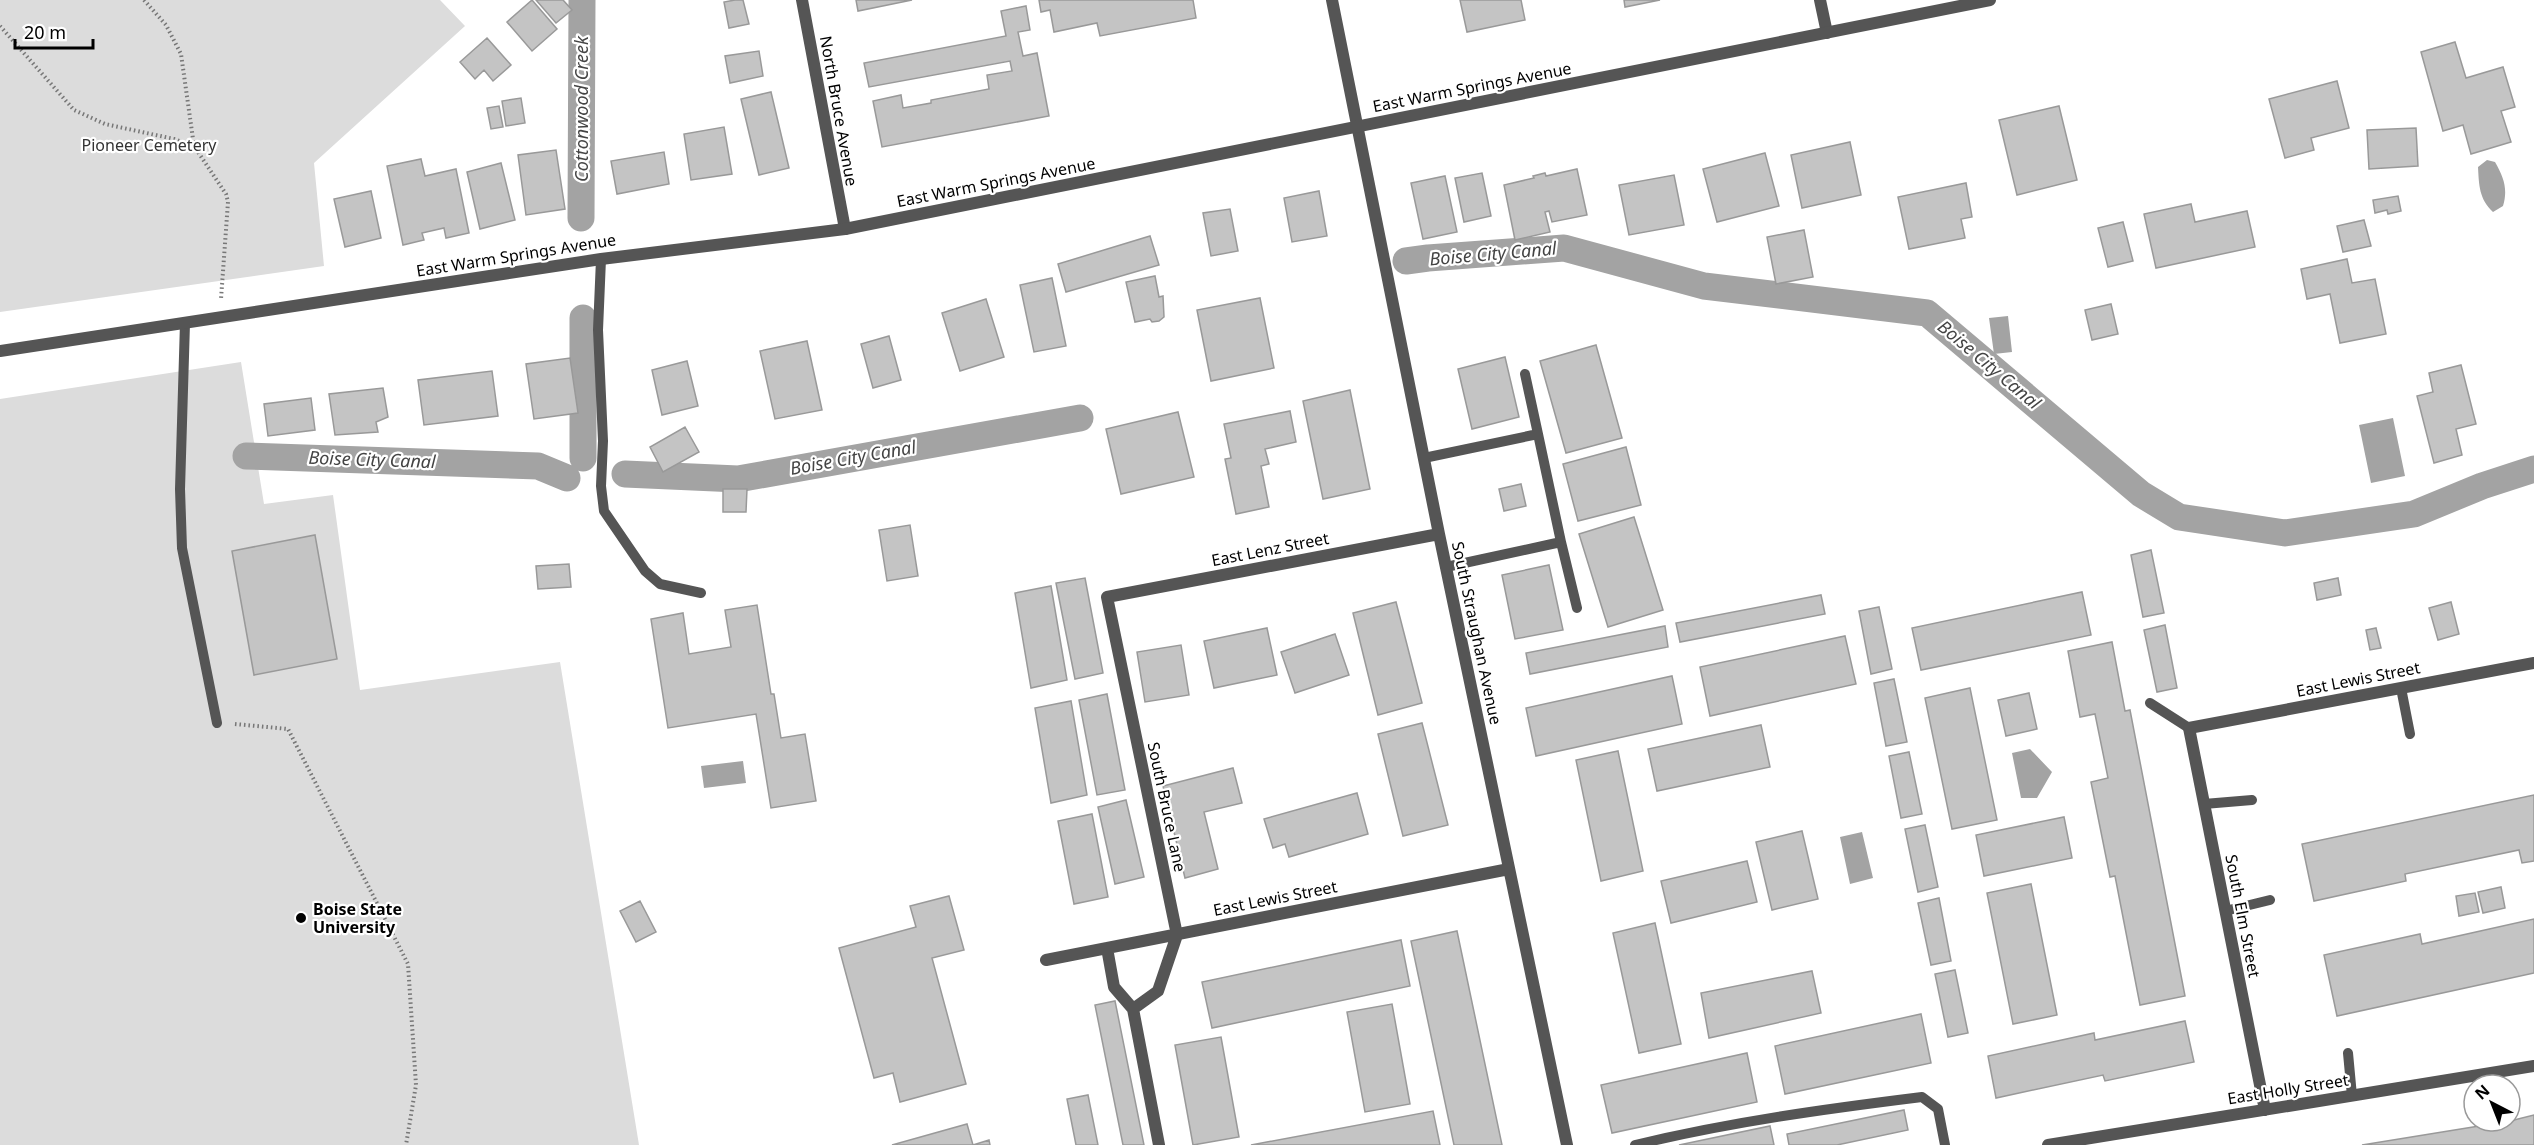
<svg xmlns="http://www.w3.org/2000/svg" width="2534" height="1145" font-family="'Noto Sans',sans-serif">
<rect width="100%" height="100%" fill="#fff"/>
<path fill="#dcdcdc" d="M0 0H440L465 26 314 163 324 266 0 312Z
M241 362 264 504 333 495 360 690 560 662 639 1145H0V399Z"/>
<path fill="#a3a3a3" d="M2487 160 2495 162C2504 178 2508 189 2503 206L2493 212C2479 199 2479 185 2478 167Z
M2008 316 2012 352 1994 354 1989 318Z
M2393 418 2405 476 2371 483 2359 425Z
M2030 749 2052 772 2037 798H2021L2012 753Z
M743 761 746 783 704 788 701 766Z
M1862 832 1873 878 1850 884 1840 837Z"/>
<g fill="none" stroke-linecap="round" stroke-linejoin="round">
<path stroke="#a3a3a3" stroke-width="27" d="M581 218 582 0
M1406 261 1428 258 1564 248 1704 286 1927 313 2141 494 2179 517 2285 533 2414 514 2482 486 2534 469
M583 318V458
M246 456 538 466 567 478
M625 474 738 479 1080 418"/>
</g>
<path fill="#c4c4c4" stroke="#999" stroke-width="1.5" d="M532 0 557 29 532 51 507 22Z
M536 0H563L572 10 556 23Z
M735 0H743L749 24 729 28 724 2Z
M856 0H912L858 11Z
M1039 0H1193L1196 18 1100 36 1097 23 1054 32 1050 10 1041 12Z
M1460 0H1521L1525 20 1467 32Z
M1624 0H1660L1625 7Z
M1026 6 1030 30 1018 32 1023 56 1037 53 1049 116 882 147 873 101 901 95 903 108 931 103V100L989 89 987 75 1012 71 1010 61 869 87 864 63 1006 36 1001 11Z
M487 38 511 65 493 81 484 70 475 79 460 62Z
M2455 42 2466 78 2503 67 2515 107 2501 111 2511 142 2471 154 2463 125 2443 131 2421 52Z
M759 51 763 76 730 83 725 56Z
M2337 81 2349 128 2311 138 2314 150 2285 158 2269 99Z
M771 92 789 168 759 175 741 99Z
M521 98 525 123 506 126 502 101Z
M499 106 503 127 491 129 487 108Z
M2059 106 2077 180 2017 195 1999 120Z
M724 127 732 174 691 180 684 134Z
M2416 128 2418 166 2369 169 2367 130Z
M1850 142 1861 195 1802 208 1791 155Z
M556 150 565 209 526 215 518 155Z
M664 152 669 184 617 194 611 161Z
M1765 153 1779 206 1717 222 1703 169Z
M421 159 425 176 456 169 469 233 446 238 444 228 422 233 424 240 403 245 387 166Z
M501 163 515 220 480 229 467 172Z
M1577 169 1587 215 1552 222 1549 211 1545 212 1550 232 1515 240 1504 185 1534 178 1533 176 1545 173 1546 176Z
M1482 173 1491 216 1464 222 1455 178Z
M1674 175 1684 225 1629 235 1619 185Z
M1445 176 1457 232 1423 239 1411 183Z
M1966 183 1972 217 1961 219 1965 238 1909 249 1898 197Z
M371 191 381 238 345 247 334 199Z
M1319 191 1327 236 1292 242 1284 198Z
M2398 196 2401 211 2388 214 2387 210 2375 213 2373 200Z
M2191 204 2195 222 2247 211 2255 247 2156 268 2144 214Z
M1230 209 1238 251 1211 256 1203 213Z
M2364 220 2371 246 2343 252 2337 226Z
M2123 222 2133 261 2108 267 2098 228Z
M1804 230 1813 277 1776 284 1767 237Z
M1150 236 1159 265 1066 292 1058 264Z
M2347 259 2352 283 2375 279 2386 334 2340 343 2330 294 2307 299 2301 269Z
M1155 276 1159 297 1163 296 1164 317 1159 321 1152 322 1150 319 1135 322 1126 282Z
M1052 278 1066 346 1034 352 1020 285Z
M1260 298 1274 368 1211 381 1197 310Z
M986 299 1004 357 960 371 942 313Z
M2111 304 2118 334 2092 340 2085 310Z
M889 336 901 380 873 388 861 344Z
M807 341 822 410 775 419 760 351Z
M1596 345 1622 438 1566 453 1540 361Z
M1505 357 1519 417 1472 429 1458 369Z
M570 358 578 413 534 419 526 364Z
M687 361 698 406 662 415 652 370Z
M2461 365 2476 424 2456 429 2462 455 2434 463 2417 396 2433 392 2429 373Z
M492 371 498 416 424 425 418 380Z
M383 388 388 417 376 422 378 432 335 435 329 394Z
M1350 390 1370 489 1323 499 1303 401Z
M311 398 315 430 268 436 264 404Z
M1290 411 1296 442 1265 449 1269 464 1261 466 1269 507 1236 514 1225 459 1231 458 1224 424Z
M1178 412 1194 477 1121 494 1106 429Z
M685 427 699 452 663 472 650 447Z
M1626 447 1641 505 1578 521 1563 464Z
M1521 484 1526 506 1504 511 1499 489Z
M723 489H747L746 512H723Z
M1634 517 1663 610 1608 627 1579 534Z
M910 525 918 576 887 581 879 530Z
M315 535 337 659 254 675 232 551Z
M2151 550 2164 613 2143 617 2131 555Z
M569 564 571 587 538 589 536 566Z
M1549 565 1563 630 1515 639 1502 575Z
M1085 578 1103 673 1075 679 1056 583Z
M2338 578 2341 595 2317 600 2314 583Z
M1051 586 1067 680 1031 688 1015 593Z
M2082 592 2091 635 1921 670 1912 628Z
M1821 595 1825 614 1680 642 1676 623Z
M1396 602 1422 703 1378 715 1353 613Z
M2451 602 2459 634 2438 640 2429 608Z
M757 605 771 694H774L781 738 805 734 816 801 771 808 756 714 668 728 651 619 683 613 689 654 731 647 725 610Z
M1879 607 1892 669 1871 674 1859 611Z
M2165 625 2177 688 2157 692 2144 630Z
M1665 626 1668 647 1530 674 1526 653Z
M1267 628 1277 675 1214 688 1204 641Z
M2376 628 2381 648 2370 650 2366 630Z
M1335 634 1349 675 1295 693 1281 652Z
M1845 636 1856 684 1710 716 1700 667Z
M2112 642 2125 711 2130 710 2185 996 2140 1005 2115 876 2110 877 2091 782 2108 778 2095 714 2080 717 2068 651Z
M1181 645 1189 695 1145 702 1137 652Z
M1672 676 1682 724 1536 756 1526 708Z
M1894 679 1907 742 1886 746 1874 683Z
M1970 688 1997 820 1952 829 1925 698Z
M2029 693 2037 729 2006 736 1998 700Z
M1107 694 1125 790 1097 795 1079 700Z
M1071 701 1087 795 1051 803 1035 708Z
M1422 723 1448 825 1403 836 1378 734Z
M1761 725 1770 767 1657 791 1648 749Z
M1618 751 1643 871 1601 881 1576 760Z
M1909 752 1922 814 1901 818 1889 756Z
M1233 768 1242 803 1204 812 1218 869 1185 878 1163 786Z
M1357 793 1368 834 1289 857 1285 844 1273 848 1264 819Z
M2534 795V861L2522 863 2519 850 2405 874 2406 881 2314 901 2302 844Z
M1126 800 1144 877 1115 884 1098 807Z
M1092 814 1108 897 1074 904 1058 821Z
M2064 817 2072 858 1984 876 1976 835Z
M1925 825 1938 887 1918 892 1905 829Z
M1802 831 1818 899 1772 910 1756 842Z
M1747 861 1757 902 1671 923 1661 881Z
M2031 884 2057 1015 2013 1024 1987 893Z
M2501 887 2505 908 2483 913 2478 892Z
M2475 893 2479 912 2459 916 2456 896Z
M949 896 964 950 932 958 966 1084 900 1102 893 1073 874 1078 839 948 916 927 910 906Z
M1939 898 1951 961 1931 965 1918 903Z
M640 901 656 932 636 942 620 911Z
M2534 919V973L2337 1016 2324 955 2420 934 2422 944Z
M1655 923 1681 1044 1639 1053 1613 933Z
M1457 931 1502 1145H1454L1411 941Z
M1401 940 1410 986 1212 1028 1202 982Z
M1955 970 1968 1033 1948 1037 1935 974Z
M1812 971 1821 1013 1709 1038 1701 993Z
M1115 1001 1144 1145H1123L1095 1005Z
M1392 1004 1410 1104 1365 1112 1347 1012Z
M1921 1014 1931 1063 1785 1094 1775 1046Z
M2185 1021 2194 1062 2105 1081 2103 1075 1996 1098 1988 1056 2094 1033 2095 1040Z
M1221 1037 1239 1137 1193 1145 1175 1045Z
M1747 1053 1757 1102 1612 1133 1601 1085Z
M1088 1095 1098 1145H1076L1067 1099Z
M1904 1110 1908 1130 1837 1145H1789L1787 1134Z
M1433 1111 1440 1145H1251Z
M2534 1115V1145H2362L2510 1121Z
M967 1124 973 1145 989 1140 990 1145H892Z
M1770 1126 1774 1145H1679Z"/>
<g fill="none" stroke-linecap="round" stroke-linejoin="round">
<path stroke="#777" stroke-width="4" stroke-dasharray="1.5 3" stroke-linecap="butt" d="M144 0 166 25 181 54 194 146 226 194 228 202 221 299
M0 26 74 110 105 124 174 139 194 146
M235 724 288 729 408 964 416 1085 406 1145"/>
<path stroke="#555" stroke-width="10" d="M601 259 598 330 603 441 601 486 604 511 645 571 660 584 701 593
M185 323 180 489 182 548 217 723
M1525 374 1538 434
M1424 458 1538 434 1561 542 1446 567
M1561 542 1577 608
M2401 688 2410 734
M2150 703 2189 728
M2204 804 2252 800
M2225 911 2270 900
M2348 1053 2352 1096
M1635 1145C1730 1122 1825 1109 1922 1097L1938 1109 1945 1145"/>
<path stroke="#555" stroke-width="12" d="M802 0 845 229
M1332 0 1439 534 1567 1145
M1820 0 1827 33
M1107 948 1114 987 1133 1009 1158 991 1177 935 1107 597 1439 534
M1046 960 1509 869
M1133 1009 1159 1145
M2265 1110 2189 728 2534 663
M2048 1145 2534 1066"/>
<path stroke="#555" stroke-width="12" d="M0 351 601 259 845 229 1990 0"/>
</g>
<circle fill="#000" stroke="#fff" stroke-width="2" cx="301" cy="918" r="6"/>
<g text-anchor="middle" stroke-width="4.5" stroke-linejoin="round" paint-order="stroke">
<g font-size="16" fill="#000" stroke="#fff">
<text transform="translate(1472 87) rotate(-11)" y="6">East Warm Springs Avenue</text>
<text transform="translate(839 111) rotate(80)" y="6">North Bruce Avenue</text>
<text transform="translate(996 182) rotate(-11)" y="6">East Warm Springs Avenue</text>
<text transform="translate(516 255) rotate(-9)" y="6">East Warm Springs Avenue</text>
<text transform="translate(1270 549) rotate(-11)" y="6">East Lenz Street</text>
<text transform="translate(1477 633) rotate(78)" y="6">South Straughan Avenue</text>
<text transform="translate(2358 679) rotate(-11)" y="6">East Lewis Street</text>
<text transform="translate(1167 807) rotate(78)" y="6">South Bruce Lane</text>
<text transform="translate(1275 898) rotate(-11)" y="6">East Lewis Street</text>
<text transform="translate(2243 916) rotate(79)" y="6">South Elm Street</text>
<text transform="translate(2288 1089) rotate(-9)" y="6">East Holly Street</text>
</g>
<g font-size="16" fill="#333" stroke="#fff">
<text x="149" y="151">Pioneer Cemetery</text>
</g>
<g font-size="16" font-weight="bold" fill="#000" stroke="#fff" text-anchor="start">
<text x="313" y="915">Boise State<tspan x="313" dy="18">University</tspan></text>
</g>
<g font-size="18" font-style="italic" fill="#444" stroke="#fff">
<text transform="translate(582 109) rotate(-90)" y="6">Cottonwood Creek</text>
<text transform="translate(1493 254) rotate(-5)" y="6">Boise City Canal</text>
<text transform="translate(1989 365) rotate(40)" y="6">Boise City Canal</text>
<text transform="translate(853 458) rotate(-10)" y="6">Boise City Canal</text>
<text transform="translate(372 460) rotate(2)" y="6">Boise City Canal</text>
</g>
</g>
<g transform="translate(2492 1103) rotate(318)"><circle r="28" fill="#ffffff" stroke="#999999" stroke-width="1.5"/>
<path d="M0-4.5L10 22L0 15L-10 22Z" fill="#000000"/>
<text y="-9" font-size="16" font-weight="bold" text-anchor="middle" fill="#000000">N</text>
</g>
<path d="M15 39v9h78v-9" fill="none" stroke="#000000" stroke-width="3"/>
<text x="24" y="39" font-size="18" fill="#000000" stroke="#ffffff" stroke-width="4.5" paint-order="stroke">20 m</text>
</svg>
